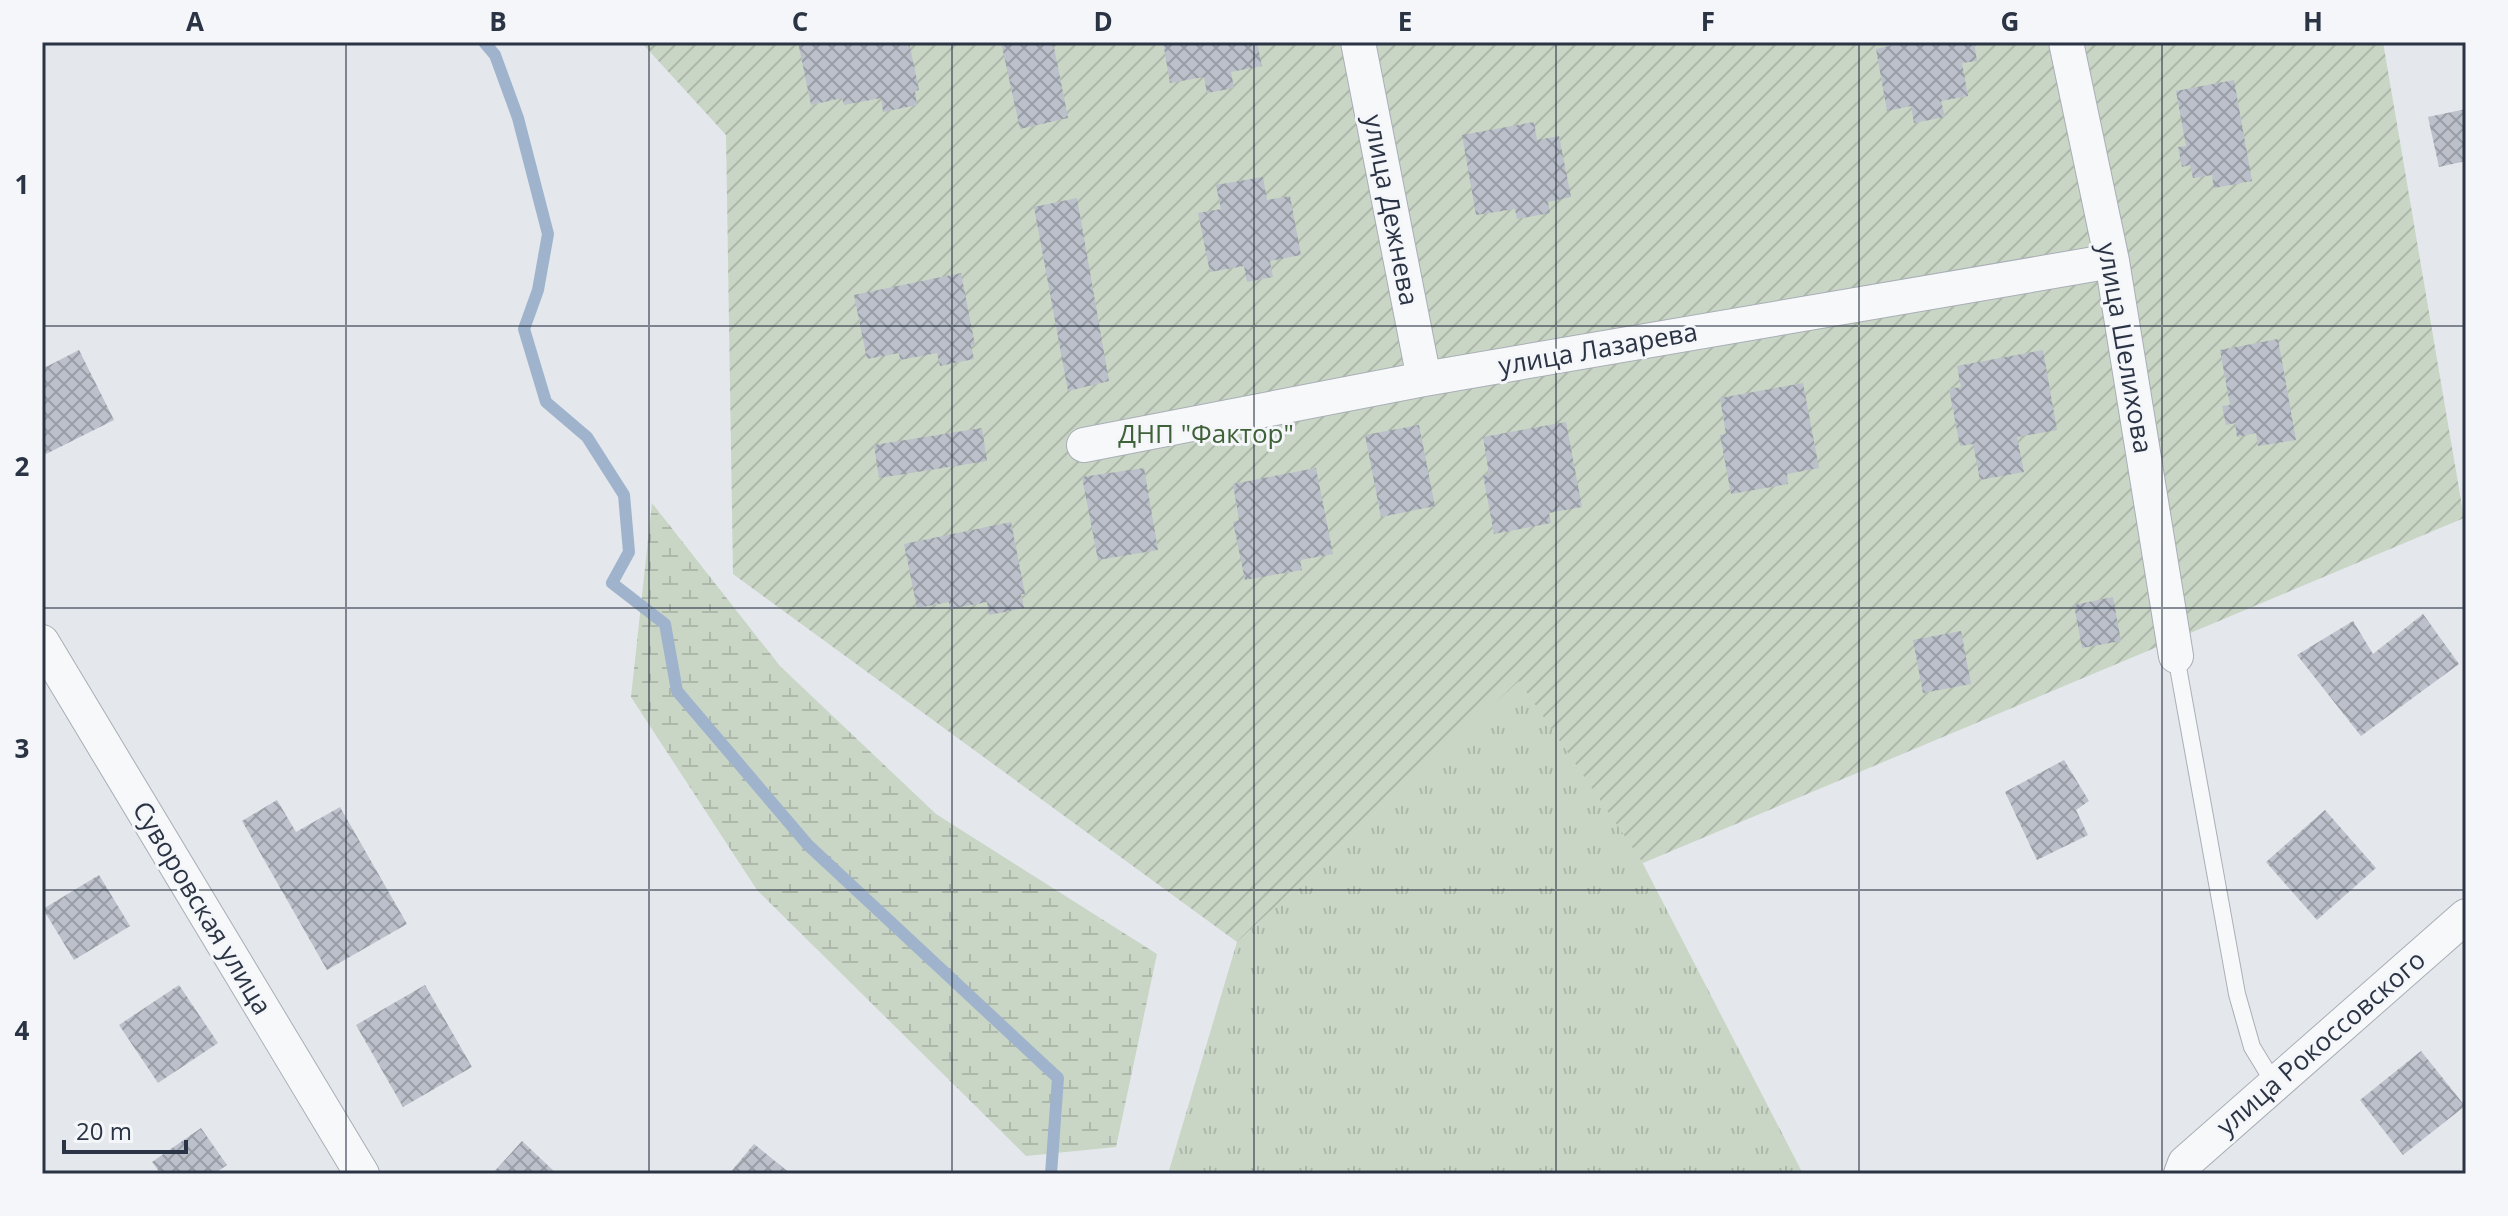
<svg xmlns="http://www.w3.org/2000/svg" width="2508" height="1216" font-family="'Open Sans',sans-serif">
<defs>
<pattern id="grass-tufts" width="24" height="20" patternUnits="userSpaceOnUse" patternTransform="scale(2)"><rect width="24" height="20" fill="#c9d6c5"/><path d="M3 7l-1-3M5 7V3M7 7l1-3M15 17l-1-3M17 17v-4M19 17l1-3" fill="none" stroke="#adb8ab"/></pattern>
<pattern id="wetland-marsh" width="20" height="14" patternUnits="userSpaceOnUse" patternTransform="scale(2)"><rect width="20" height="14" fill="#c9d6c5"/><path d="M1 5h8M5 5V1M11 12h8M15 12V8" fill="none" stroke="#adb8ab"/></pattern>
<pattern id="garden-furrows" width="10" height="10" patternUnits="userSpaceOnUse" patternTransform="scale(2)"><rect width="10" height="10" fill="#c9d6c5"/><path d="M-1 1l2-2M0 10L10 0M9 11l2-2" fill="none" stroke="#adb8ab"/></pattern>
<pattern id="building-cross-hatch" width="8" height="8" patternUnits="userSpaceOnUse" patternTransform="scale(2)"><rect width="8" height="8" fill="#bbc0ca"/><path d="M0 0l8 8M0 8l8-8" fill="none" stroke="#989da6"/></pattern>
</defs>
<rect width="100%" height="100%" fill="#e4e7ec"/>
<path fill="url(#grass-tufts)" d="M1519 680 1639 856 1803 1174H1168L1237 942Z"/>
<path fill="url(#wetland-marsh)" d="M652 503 780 666 936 814 1157 954 1116 1147 1026 1156 757 890 631 697Z"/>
<path fill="url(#garden-furrows)" d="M641 42H2383L2464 518 1643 863 1519 681 1237 942 733 574 726 135Z"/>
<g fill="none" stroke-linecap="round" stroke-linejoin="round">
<path stroke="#9fb4cc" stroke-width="12" d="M484 42 495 55 518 118 548 234 538 290 524 329 546 402 587 437 624 495 629 552 612 583 665 624 677 691 808 845 1058 1078 1051 1174"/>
</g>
<path fill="url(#building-cross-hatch)" d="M798 42H909L919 90 915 91 917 105 883 112 881 98 844 105 842 98 811 105Z
M1001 42H1053L1068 118 1020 129Z
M1163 42H1257L1262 66 1231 72 1234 88 1207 93 1204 77 1170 83Z
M1906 42H1974L1977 61 1962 63 1968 96 1941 101 1945 117 1914 123 1911 106 1887 111 1876 49Z
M2234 80 2252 181 2214 188 2212 175 2193 178 2190 165 2182 167 2178 147 2186 146 2176 91Z
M2466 109V161L2439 167 2428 117Z
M1534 122 1537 140 1559 136 1571 197 1548 202 1550 213 1517 219 1515 209 1476 215 1462 135Z
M1263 177 1267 200 1290 196 1301 255 1270 261 1273 277 1247 282 1244 266 1210 272 1198 213 1221 209 1216 185Z
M1077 198 1109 381 1068 391 1034 207Z
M961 273 975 345H971L974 359 940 366 937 353 900 360 899 353 867 359 854 295Z
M2278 339 2296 440 2258 446 2256 433 2237 437 2235 423 2226 425 2222 406 2230 405 2220 350Z
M79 350 114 420 42 456V369Z
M2043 350 2057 430 2017 437 2024 472 1980 480 1973 444 1960 446 1949 389 1961 387 1957 366Z
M1803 383 1819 468 1787 474 1788 484 1731 494 1720 435 1726 434 1720 398Z
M1566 422 1582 507 1549 513 1551 523 1494 534 1483 475 1489 474 1483 437Z
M1419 425 1435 506 1381 517 1365 435Z
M982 428 987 461 879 478 874 445Z
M1144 468 1158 550 1098 560 1082 477Z
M1316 468 1333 554 1300 560 1302 570 1245 580 1233 522 1239 520 1233 484Z
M1011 522 1025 594H1021L1024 608 989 615 987 602 950 609 949 602 917 608 904 544Z
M2113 597 2121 641 2082 648 2074 605Z
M2423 614 2459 664 2361 736 2297 655 2353 621 2373 654Z
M1961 631 1971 684 1923 693 1913 640Z
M2064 760 2089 801 2076 810 2088 835 2037 860 2005 792Z
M277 800 296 832 340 807 407 924 327 970 242 821Z
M2325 810 2376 868 2317 920 2266 862Z
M99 875 130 926 74 960 43 909Z
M179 985 218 1043 158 1083 119 1025Z
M425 985 472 1067 403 1107 356 1025Z
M2421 1051 2465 1106 2403 1155 2360 1100Z
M201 1128 227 1165 214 1174H161L152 1162Z
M522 1141 557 1174H492Z
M754 1144 791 1174H729Z"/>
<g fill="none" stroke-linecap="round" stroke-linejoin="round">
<defs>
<path id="service" d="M2176 656 2237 994 2252 1047 2274 1083"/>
<path id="minor" d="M1358 42 1424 379
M2066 42 2112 261 2176 656
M1084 445 1424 379 2112 261
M42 642 362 1174
M2181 1174 2185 1163 2466 916"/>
</defs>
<use href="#service" stroke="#a9aeb7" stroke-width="18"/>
<use href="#minor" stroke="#a9aeb7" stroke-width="36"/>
<use href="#service" stroke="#f7f8fa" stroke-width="16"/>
<use href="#minor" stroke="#f7f8fa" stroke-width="34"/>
</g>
<path fill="none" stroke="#2b3445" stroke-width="2" stroke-opacity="0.55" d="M346 42V1174M649 42V1174M952 42V1174M1254 42V1174M1556 42V1174M1859 42V1174M2162 42V1174M42 326H2466M42 608H2466M42 890H2466"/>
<g text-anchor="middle" stroke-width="6" stroke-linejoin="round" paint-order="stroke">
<g font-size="26" fill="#2b3445" stroke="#f4f6f9">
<text transform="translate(1391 210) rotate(79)" y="9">улица Дежнева</text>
<text transform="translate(2125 348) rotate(80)" y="9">улица Шелихова</text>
<text transform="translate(1598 349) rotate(-10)" y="9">улица Лазарева</text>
<text transform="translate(202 908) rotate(59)" y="9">Суворовская улица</text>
<text transform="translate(2321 1043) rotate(-41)" y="9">улица Рокоссовского</text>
</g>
<g font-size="26" fill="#3f6138" stroke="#f4f6f9">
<text x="1206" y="443">ДНП "Фактор"</text>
</g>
</g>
<rect width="2508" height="1216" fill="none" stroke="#f4f6f9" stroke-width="88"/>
<path d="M64 1140v12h122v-12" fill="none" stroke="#2b3445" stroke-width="4"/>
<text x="76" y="1140" font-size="24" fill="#2b3445" stroke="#f4f6f9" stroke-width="6" paint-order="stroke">20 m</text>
<rect x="44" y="44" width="2420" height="1128" fill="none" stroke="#2b3445" stroke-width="3"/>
<g font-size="26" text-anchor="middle" font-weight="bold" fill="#2b3445">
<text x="195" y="31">A</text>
<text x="498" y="31">B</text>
<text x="800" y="31">C</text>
<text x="1103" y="31">D</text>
<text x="1405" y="31">E</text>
<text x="1708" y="31">F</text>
<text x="2010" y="31">G</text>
<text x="2313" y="31">H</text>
<text x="22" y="194">1</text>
<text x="22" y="476">2</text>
<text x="22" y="758">3</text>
<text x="22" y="1040">4</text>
</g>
</svg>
